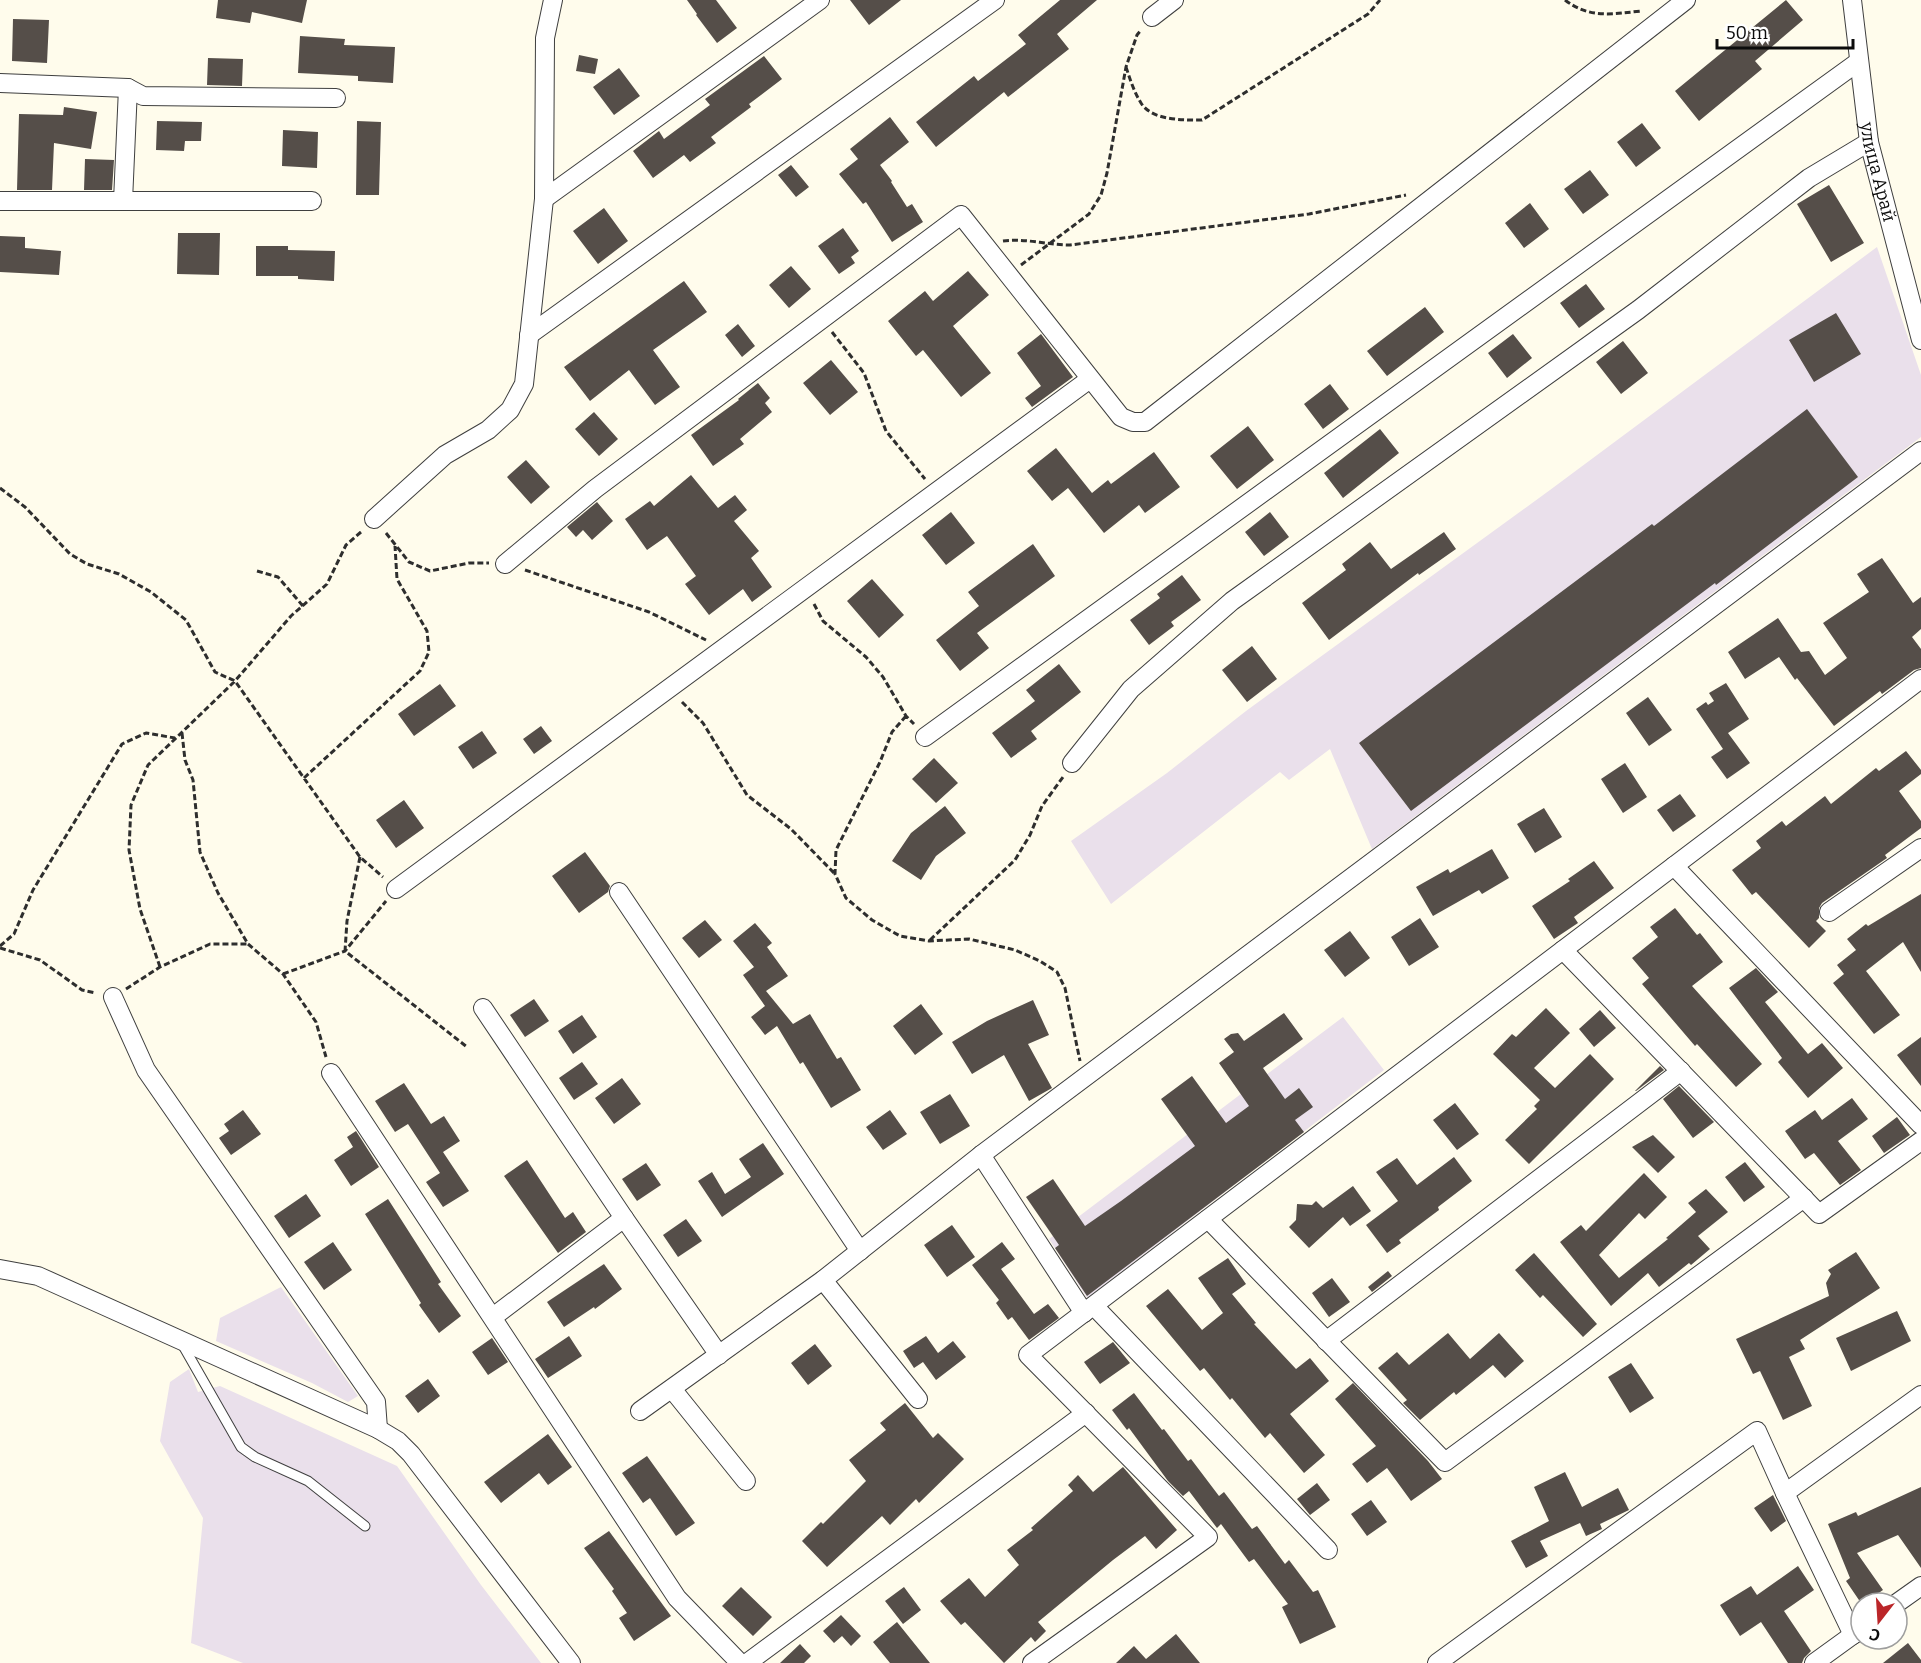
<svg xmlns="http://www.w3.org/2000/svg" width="1921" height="1663" font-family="Bitter,serif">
<rect width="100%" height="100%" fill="#fffcec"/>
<path fill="#eae0eb" d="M1877 247 1921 375V437L1372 849 1330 749 1289 780 1280 772 1111 904 1071 841 1167 773 1246 711 1550 490Z
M1343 1017 1384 1070 1087 1298 1049 1239Z
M281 1287 358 1396 348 1402 312 1383 216 1341 220 1318Z
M189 1369 198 1392 220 1386 397 1466 481 1585 541 1663H243L191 1643 203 1518 160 1441 170 1382Z"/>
<path fill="#554e49" d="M218 0H307L302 23 252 12 250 23 216 18Z
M687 0H716L737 28 717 43 696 15 697 14Z
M850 0H901L869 25Z
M1060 0H1097L1057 34 1069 49 1008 97 1004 92 936 147 916 122 974 76 978 81 1026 44 1018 35Z
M1786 0 1803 20 1755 61 1762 69 1699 121 1675 91Z
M13 19 49 20 47 63 12 61Z
M300 36 345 39 344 45 395 47 393 83 358 81V76L298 73Z
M579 55 598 59 595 74 576 71Z
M764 56 782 79 749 104 751 107 711 137 716 143 690 162 684 155 653 178 633 151 659 131 664 139 710 105 705 99Z
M208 58 243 59 242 86 207 85Z
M619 68 640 96 614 115 593 87Z
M64 107 97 112 91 149 54 143 52 190H17L19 114 63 115Z
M890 117 909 142 880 165 892 181 891 182 907 207 912 204 923 222 892 242 866 202 863 204 839 174 858 159 850 149Z
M157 121 202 122 201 141H185L184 151 156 150Z
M357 121 381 122 379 195H356Z
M1642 123 1661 148 1636 167 1617 142Z
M283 130 318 132 317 168 282 166Z
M85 159 114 160 112 190H84Z
M791 165 809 187 796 197 778 175Z
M1590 170 1609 195 1583 214 1564 189Z
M1829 185 1864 243 1831 262 1797 204Z
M1530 203 1549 229 1524 248 1505 223Z
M604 208 628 241 598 264 573 231Z
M843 228 859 251 851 257 855 263 839 274 818 246Z
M178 233H220L219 275 177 274Z
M0 236 25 237V248L61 251 59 275 0 272Z
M256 246H288V250L335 251 334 281 298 279V276H256Z
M791 266 811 289 789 308 769 285Z
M968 271 989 295 953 326 991 373 961 397 923 350 916 356 888 321 925 291 933 301Z
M684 281 707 312 653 350 680 387 655 405 629 370 590 401 564 367Z
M1586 284 1605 309 1579 328 1560 303Z
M1425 307 1444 332 1387 376 1367 351Z
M1836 313 1861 354 1814 382 1789 340Z
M738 324 755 346 742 357 725 335Z
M1041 334 1073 377 1032 407 1025 398 1041 386 1017 353Z
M1513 334 1532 358 1507 378 1488 353Z
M1623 341 1648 373 1621 394 1596 362Z
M831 360 858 392 830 415 803 383Z
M758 383 770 398 765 403 772 412 740 439 744 444 713 466 691 435 739 400 738 399Z
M1330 384 1349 409 1323 429 1304 404Z
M1807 409 1858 477 1716 585 1715 583 1411 811 1359 743 1652 524 1654 526Z
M594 412 618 439 599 456 575 429Z
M1248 426 1274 460 1237 489 1210 456Z
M1380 429 1399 453 1343 498 1324 473Z
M1056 448 1092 493 1108 480 1111 484 1154 452 1180 487 1145 513 1139 505 1104 533 1068 488 1052 501 1027 471Z
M526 460 550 487 531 504 507 477Z
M691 475 718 508 735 495 747 510 734 521 759 551 751 558 772 587 752 602 743 589 709 615 685 584 696 576 667 536 647 550 625 519 650 501 654 506Z
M597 502 613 521 592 540 583 530 576 537 567 527Z
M951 512 975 543 946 565 922 535Z
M1270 512 1289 537 1264 556 1245 532Z
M1444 532 1456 549 1419 575 1418 573 1329 640 1302 603 1346 570 1342 564 1370 542 1391 569Z
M1033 544 1055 576 977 633 989 648 960 671 936 640 979 606 968 592Z
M1882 558 1913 603 1921 597V629L1912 637 1921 649V668L1914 670 1882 694 1880 691 1834 726 1797 678 1795 680 1779 657 1745 679 1728 652 1778 618 1801 652 1809 651 1825 675 1847 658 1823 623 1869 592 1857 574Z
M1182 575 1201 600 1171 622 1174 626 1149 645 1130 620 1160 598 1157 594Z
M872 579 904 615 879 638 847 601Z
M1252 646 1277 679 1247 702 1222 670Z
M1059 664 1081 692 1031 731 1037 739 1011 758 992 733 1035 701 1026 690Z
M1726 683 1749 719 1728 733 1750 763 1727 779 1711 757 1723 749 1696 709 1706 702 1708 705 1714 701 1709 693Z
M440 684 456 706 414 736 398 714Z
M1648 697 1672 730 1649 746 1626 713Z
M541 726 552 741 534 754 523 739Z
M482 731 497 753 473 769 458 747Z
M1906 751 1921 770V774L1899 791 1921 821V828L1885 855 1887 858 1822 903 1819 908V918L1816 921 1826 931 1809 948 1756 892 1752 895 1732 870 1761 848 1756 841 1782 821 1786 826 1825 796 1831 804 1876 768 1879 771Z
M934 758 958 783 936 803 912 779Z
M1625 763 1647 797 1623 813 1601 779Z
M1680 794 1696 816 1673 832 1657 810Z
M404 800 424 828 396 848 376 820Z
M945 806 966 833 936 856 921 880 892 861 911 833Z
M1544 808 1562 837 1535 853 1517 824Z
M1492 849 1509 878 1482 894 1479 890 1433 916 1416 887 1448 869 1450 873Z
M585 852 610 886 608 892 579 913 552 876Z
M1594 861 1614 888 1574 917 1578 923 1554 939 1532 906 1570 881 1568 879Z
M1921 894V972L1903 942 1866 971 1900 1015 1874 1034 1833 983 1844 974 1837 965 1856 950 1847 939 1866 924 1868 926Z
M1675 908 1697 935 1700 933 1723 962 1692 986 1762 1064 1736 1087 1697 1044 1695 1046 1642 984 1649 978 1632 958 1658 937 1650 927Z
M1420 918 1439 947 1409 966 1391 937Z
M705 920 722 940 699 958 682 938Z
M755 923 772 943 767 947 788 976 766 991 793 1024 810 1014 837 1059 841 1057 861 1090 831 1108 803 1062 800 1064 777 1026 765 1035 751 1017 765 1006 743 975 754 967 733 941Z
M1350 931 1370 958 1345 977 1324 950Z
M1756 968 1778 992 1765 1002 1808 1054 1822 1043 1843 1068 1808 1098 1778 1062 1782 1058 1729 988Z
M534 999 549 1021 525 1037 510 1015Z
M1033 1000 1049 1035 1028 1044 1052 1088 1029 1101 1004 1055 972 1074 952 1042 987 1021Z
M921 1004 943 1034 915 1055 893 1026Z
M1546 1008 1570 1033 1534 1068 1555 1088 1590 1054 1614 1079 1529 1164 1505 1140 1537 1109 1534 1106 1540 1100 1493 1054 1512 1034 1516 1037Z
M1600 1010 1616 1028 1594 1047 1579 1029Z
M1284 1013 1303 1039 1263 1068 1285 1099 1299 1088 1313 1107 1295 1120 1304 1132 1087 1296 1055 1248 1059 1245 1026 1197 1053 1179 1085 1226 1121 1201 1195 1146 1161 1099 1192 1076 1226 1123 1249 1106 1219 1063 1234 1052 1224 1039 1231 1034 1238 1033 1244 1041Z
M582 1015 597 1037 573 1054 558 1031Z
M1921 1037V1086L1897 1055Z
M582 1062 598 1084 574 1100 559 1078Z
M1660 1066 1664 1070 1636 1091H1635Z
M622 1078 641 1104 614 1124 595 1098Z
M404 1083 431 1124 444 1116 460 1141 443 1152 469 1191 443 1207 426 1182 440 1173 408 1124 395 1132 375 1101Z
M1679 1086 1714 1122 1693 1138 1663 1099Z
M950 1094 970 1126 940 1144 920 1112Z
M1852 1098 1868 1119 1838 1141 1861 1170 1840 1185 1814 1153 1805 1159 1785 1131 1815 1110 1822 1120Z
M1455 1103 1479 1134 1457 1150 1433 1120Z
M243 1110 261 1134 231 1155 219 1138 229 1131 224 1124Z
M890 1110 907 1134 883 1150 866 1127Z
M1897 1117 1910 1135 1884 1153 1872 1136Z
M356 1131 379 1167 351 1186 334 1160 353 1147 347 1137Z
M1653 1135 1675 1157 1658 1173 1632 1147Z
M763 1143 784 1174 722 1217 698 1181 712 1172 725 1194 751 1177 739 1159Z
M1454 1157 1472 1181 1438 1207 1439 1210 1399 1240 1401 1243 1387 1253 1366 1225 1398 1201 1376 1172 1397 1158 1417 1185Z
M527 1160 565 1218 573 1212 586 1232 558 1253 504 1176Z
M1745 1162 1765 1187 1744 1202 1725 1177Z
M646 1163 661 1185 637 1201 622 1179Z
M1644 1173 1667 1197 1645 1219 1639 1213 1599 1255 1619 1278 1668 1239 1666 1238 1696 1212 1688 1203 1706 1189 1728 1212 1698 1236 1710 1249 1691 1265 1689 1263 1659 1287 1648 1273 1611 1306 1560 1242 1581 1225 1586 1231Z
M1353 1186 1371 1211 1350 1226 1343 1217 1309 1248 1289 1227 1296 1220 1297 1204 1312 1205 1316 1201 1323 1208Z
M306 1194 321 1216 289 1238 274 1216Z
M388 1199 441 1282 438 1284 461 1316 439 1333 419 1305 421 1303 365 1214Z
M686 1219 702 1241 678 1257 663 1235Z
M952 1225 975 1257 947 1277 924 1245Z
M333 1242 352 1270 324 1290 304 1262Z
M1002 1242 1015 1259 1001 1269 1034 1314 1048 1304 1059 1318 1029 1340 1012 1317 1008 1320 996 1303 999 1300 972 1265Z
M1856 1252 1880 1288 1800 1340 1805 1349 1789 1357 1812 1406 1783 1420 1760 1371 1753 1374 1736 1339 1829 1296 1826 1283 1831 1274 1828 1270Z
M1534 1253 1597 1324 1583 1337 1543 1295 1540 1298 1515 1270Z
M1228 1258 1246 1284 1232 1294 1256 1323 1254 1324 1296 1369 1310 1358 1329 1381 1290 1414 1325 1455 1304 1473 1270 1433 1265 1438 1232 1398 1230 1400 1204 1368 1200 1371 1146 1306 1168 1289 1202 1330 1223 1313 1198 1278Z
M604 1264 622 1289 595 1309 594 1307 564 1327 547 1302Z
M1388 1271 1392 1276 1372 1292 1368 1287Z
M1332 1278 1350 1302 1329 1317 1312 1293Z
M1897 1311 1911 1341 1851 1371 1836 1338Z
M1448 1333 1470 1359 1499 1333 1524 1361 1505 1378 1493 1365 1456 1395 1454 1392 1420 1420 1403 1403 1407 1400 1378 1368 1397 1352 1409 1365Z
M569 1336 582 1356 548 1378 535 1359Z
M926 1336 938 1353 953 1341 966 1357 936 1380 923 1362 914 1368 903 1351Z
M492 1338 508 1362 488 1375 472 1352Z
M1113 1342 1130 1363 1100 1384 1084 1362Z
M815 1344 832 1366 808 1385 791 1363Z
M1631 1363 1654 1398 1630 1413 1608 1377Z
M428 1379 440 1396 418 1413 405 1396Z
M1353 1383 1428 1461 1442 1479 1411 1501 1387 1468 1367 1483 1352 1464 1376 1446 1335 1399Z
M1134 1393 1162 1430 1164 1429 1188 1461 1191 1459 1219 1496 1224 1492 1252 1529 1257 1526 1285 1564 1289 1560 1313 1592 1318 1590 1336 1627 1300 1644 1282 1607 1288 1604 1254 1559 1249 1562 1221 1524 1217 1528 1189 1491 1183 1496 1168 1481 1129 1428 1127 1430 1112 1410Z
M905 1403 933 1438 938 1433 964 1459 919 1503 916 1499 890 1525 882 1516 827 1567 802 1541 821 1522 823 1524 866 1481 849 1460 886 1430 880 1423Z
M548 1434 572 1467 548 1485 539 1473 501 1503 484 1482Z
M647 1456 695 1523 676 1536 650 1498 643 1503 622 1473Z
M1123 1467 1177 1530 1156 1549 1145 1536 1113 1560 1038 1622 1046 1631 1035 1642 1031 1637 1004 1663 965 1622 961 1625 940 1601 969 1578 985 1597 1019 1565 1007 1550 1033 1530 1031 1528 1073 1491 1068 1485 1078 1475 1093 1492Z
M1565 1472 1582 1507 1618 1488 1629 1510 1600 1524 1602 1529 1586 1536 1580 1523 1540 1541 1548 1556 1526 1568 1511 1541 1549 1521 1534 1487Z
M1317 1483 1330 1500 1310 1515 1297 1499Z
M1921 1487V1568L1898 1535 1857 1553 1883 1590 1864 1603H1861L1846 1581 1850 1578 1828 1524 1856 1512 1858 1516Z
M1773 1495 1786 1521 1771 1532 1754 1508Z
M1371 1500 1387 1522 1367 1536 1351 1514Z
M609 1531 671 1616 634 1641 619 1618 627 1613 612 1591 614 1589 584 1548Z
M1798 1566 1814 1590 1784 1611 1811 1651 1804 1658 1802 1663H1788L1761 1622 1740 1636 1720 1605 1751 1586 1757 1595Z
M741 1587 772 1617 753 1636 722 1606Z
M904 1587 921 1610 903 1624 885 1601Z
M841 1615 861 1636 851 1646 842 1636 834 1643 823 1631Z
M897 1622 930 1663H890L873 1642Z
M1176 1634 1200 1663H1116L1134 1646 1146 1659Z
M1908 1643 1921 1660V1663H1883Z
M800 1644 811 1656 804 1663H780Z"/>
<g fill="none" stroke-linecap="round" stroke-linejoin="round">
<defs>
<path id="lane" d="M181 1342 241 1447 255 1457 308 1481 365 1526"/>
<g id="street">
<path id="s1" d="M1852 0 1869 142 1921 340"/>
<path d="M1152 17 1174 0"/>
<path d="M0 83 128 88 143 96 336 98"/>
<path d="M544 199 820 0"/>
<path d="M0 201H312"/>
<path d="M123 201 128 88"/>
<path d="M529 335 995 0"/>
<path d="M374 519 445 455 488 430 510 410 524 384 544 199 545 38 553 0"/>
<path d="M505 564 595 489 961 215 1121 417 1133 422H1145L1686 0"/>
<path d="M925 737 1858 62"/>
<path d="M1072 763 1131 689 1232 601 1638 310 1809 178 1869 142"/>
<path d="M1674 866 1921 1125"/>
<path d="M396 889 1090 379"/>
<path d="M619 892 860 1251"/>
<path d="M1829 912 1921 848"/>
<path d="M1563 950 1819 1214 1921 1141"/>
<path d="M113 997 146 1070 376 1402 378 1429"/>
<path d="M483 1008 624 1218 719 1355"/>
<path d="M331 1073 677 1598 740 1663"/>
<path d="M981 1155 1084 1313"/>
<path d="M1208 1219 1445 1462 1804 1198"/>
<path d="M0 1269 38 1276 378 1429 398 1441 411 1454 571 1663"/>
<path d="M823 1280 918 1399"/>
<path d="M1094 1306 1328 1550"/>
<path d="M493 1317 624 1218"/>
<path d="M1326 1341 1681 1071"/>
<path d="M672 1389 746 1481"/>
<path d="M640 1411 823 1280 981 1155 1921 451"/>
<path d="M1785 1493 1921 1395"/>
<path d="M1897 1603 1921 1586"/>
<path d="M747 1663 1086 1413"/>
<path d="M1032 1663 1208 1537 1028 1355 1921 679"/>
<path d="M1437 1663 1757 1431 1785 1493 1853 1635"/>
<path d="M1814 1663 1861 1629"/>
</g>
</defs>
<use href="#lane" stroke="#3f3f3f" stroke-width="11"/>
<use href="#street" stroke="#3f3f3f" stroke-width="20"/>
<path stroke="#2e2e2e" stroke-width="3" stroke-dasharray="6 3" stroke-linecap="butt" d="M1565 0C1590 19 1612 14 1641 11
M1126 67C1130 79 1134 92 1141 103 1152 121 1184 120 1202 120L1368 14 1380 0
M1003 241C1025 238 1048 245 1070 245L1309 214 1406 195
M1021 265 1089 214 1101 195 1107 173 1126 67 1137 35 1141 30
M832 332 864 373 886 431 925 479
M0 488 25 507 70 554 87 564 119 574 151 592 186 620 215 672 235 681 360 857 383 877
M386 533 409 562 430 571 469 563H489
M525 570 649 612 706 640
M257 571 278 577 303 606
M814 604 823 621 866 657 883 677 906 716 914 724
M682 702 703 723 747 795 791 829 835 874
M906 716 892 732 880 762 836 850 835 874 846 898 872 920 900 936 929 941 969 939 1015 950 1040 961 1057 972 1065 988 1080 1061
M182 733 185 760 193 780 200 852 218 893 248 944 283 974 316 1022 326 1057
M304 778 420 671 429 652 427 631 397 579 395 546
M360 857 347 921 345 951 467 1047
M930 940 1015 860 1030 835 1042 806 1063 777
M0 946 14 934 33 890 122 744 146 733 175 738
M0 948 40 960 82 990 96 993
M160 967 140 909 129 850 131 805 148 765 235 681 291 616 327 584 346 545 361 532
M283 974 345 951 386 901
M126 989 160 967 210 944H248"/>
<use href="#lane" stroke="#fff" stroke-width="9"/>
<use href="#street" stroke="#fff" stroke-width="18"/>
</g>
<g text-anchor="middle" stroke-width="6" stroke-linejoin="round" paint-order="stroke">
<g font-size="18" fill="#0c0c0c" stroke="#fff">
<text dy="6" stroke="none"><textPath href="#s1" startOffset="174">улица Арай</textPath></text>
</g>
</g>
<g transform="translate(1879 1621) rotate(197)"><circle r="28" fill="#ffffff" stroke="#9e9e9e" stroke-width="1.5"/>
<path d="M0-4.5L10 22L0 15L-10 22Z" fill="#bb2629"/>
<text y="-9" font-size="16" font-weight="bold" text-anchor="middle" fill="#0c0c0c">С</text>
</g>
<path d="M1717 39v9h136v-9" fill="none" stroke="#0c0c0c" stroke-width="3"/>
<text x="1726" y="39" font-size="18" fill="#0c0c0c" stroke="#ffffff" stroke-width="4.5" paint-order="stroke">50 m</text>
</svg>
